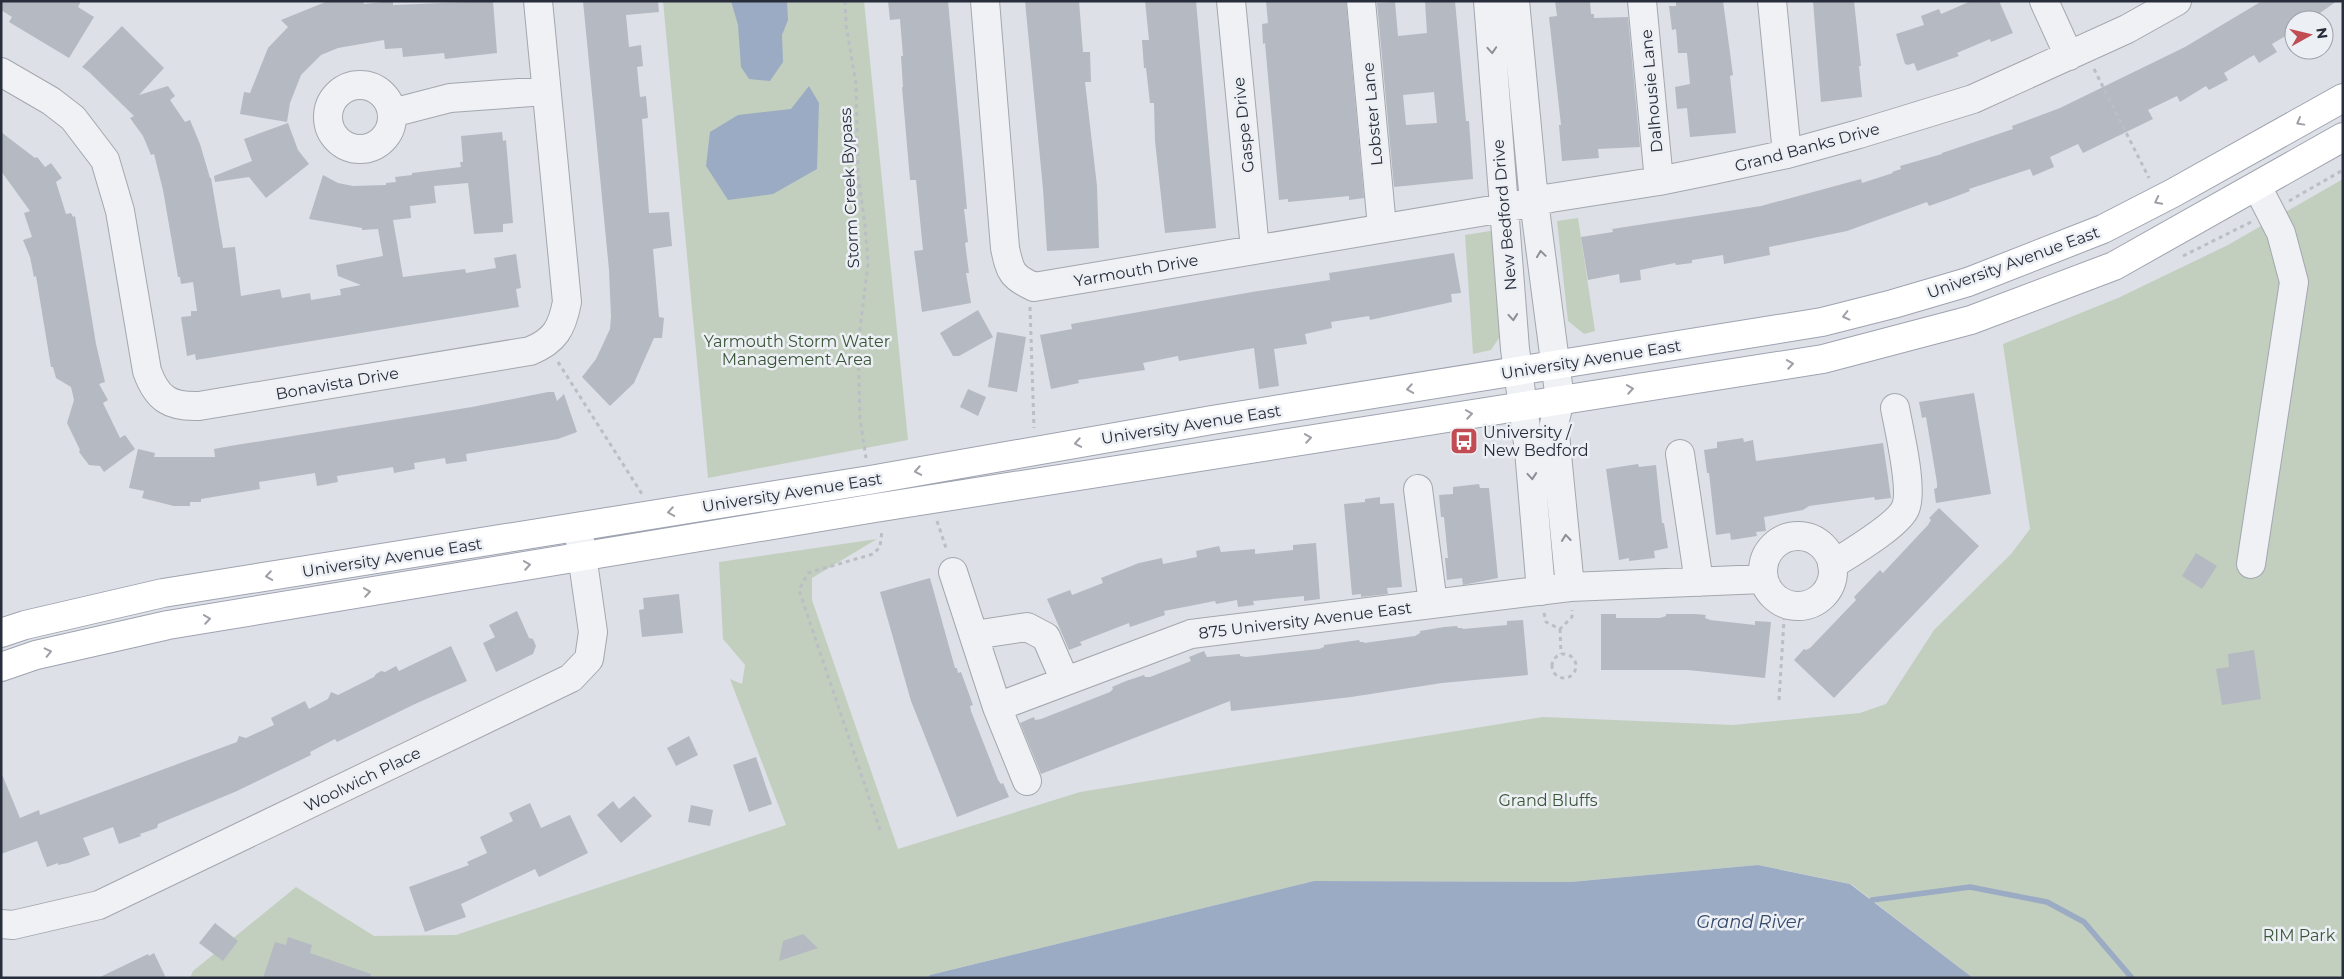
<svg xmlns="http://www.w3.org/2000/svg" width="2344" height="979" font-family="Montserrat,sans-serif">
<rect width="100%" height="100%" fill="#dde0e6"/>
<path fill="#c2cfbf" d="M663 1H864L908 440 708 478Z
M2343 179V978H1973L1851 884 1758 865 1570 882 1314 881 930 975 927 978H190L193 971 296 887 374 936 456 935 786 825 730 679 742 684 745 665 723 639 719 562 877 539 812 578V600L898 849 1080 792 1543 717 1733 725 1860 713 1886 704 1934 630 2011 554 2030 529 2003 344 2118 298 2228 245Z
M1578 218 1595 331 1584 334 1568 321 1557 221Z
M1490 231 1500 237 1509 323 1491 350 1473 354 1465 235Z"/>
<path fill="#9babc3" d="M731 1H787L788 20 782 35 783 62 770 81 749 79 741 67 738 25Z
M809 86 819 103 817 169 773 194 728 200 706 166 710 132 738 115 791 109Z
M1758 865 1850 884 1973 978H927L930 975 1314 881 1570 882Z"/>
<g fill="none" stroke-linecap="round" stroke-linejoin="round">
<path stroke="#9babc3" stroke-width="5.5" d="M1872 900 1970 887 2047 902 2084 922 2132 978"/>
</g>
<path fill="#b5b9c2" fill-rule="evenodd" d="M1 1H81L78 7 94 17 69 58 9 22 12 17 1 10Z
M328 1H363L364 4 393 1V5L493 1 497 53 445 59 444 53 403 57 402 48 385 49 384 40 338 48 321 55 301 75 290 103 287 122 240 114 244 92 250 93 268 48 288 27 281 20Z
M583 1H658L659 12 626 15 629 47 641 45 643 66 637 67 640 97 646 96 648 118 642 119 649 213 669 212 672 246 653 249 659 317 664 318 662 338H654L634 383 610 406 582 377 596 359 610 329 611 316 609 270Z
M888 1H948L967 209H964L968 242 965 243 969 273H966L971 303 922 312 914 251 923 250 916 180H910L902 87H903L901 56H903L900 19 890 20Z
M1025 1H1079L1083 52H1090L1091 82H1085L1097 186 1099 248 1047 251 1043 189Z
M1145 1H1196L1216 228 1165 233 1155 141 1154 103H1150L1146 68H1144L1142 40H1149Z
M1266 1H1346L1364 198 1349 200V196L1288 202V199L1279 200 1265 43 1263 44 1262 24 1268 23Z
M1425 1H1455L1466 121H1469L1473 179 1394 187 1377 3 1395 2 1398 36 1427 33ZM1434 92 1437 123 1406 125 1403 95Z
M1555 1H1590L1591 14H1594V18L1628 17 1640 147 1598 149 1599 158 1562 161 1559 125H1561L1549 17 1557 16Z
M1676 1H1723L1733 75 1730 76 1736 133 1690 137 1687 108 1677 109 1675 87 1690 84 1687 53H1678L1676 29 1672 30 1669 6H1676Z
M1813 1H1854L1861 66H1859L1862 97 1821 102Z
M1971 1H1999L2013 33 1991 42 1990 39 1957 53 1959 56 1917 71 1914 63 1908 65 1905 64 1896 34 1924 25 1921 16 1939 9 1941 14Z
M2262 1H2337L2310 20H2294V31L2272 44 2277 52 2259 63 2254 55 2224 73 2228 80 2209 90 2206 86 2180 102 2177 96 2148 110 2153 119 2083 153 2078 144 2050 157 2054 167 2033 176 2030 169 1969 189 1970 191 1949 199 1929 206 1927 202 1847 231 1769 247 1770 255 1724 264 1723 255 1692 260V263L1676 265 1675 263 1640 270 1641 280 1620 283 1619 274 1588 280 1581 237 1613 232 1612 229 1761 206 1861 179 1862 183 1893 173 1892 172 1901 169 1900 166 1942 154V153L2013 129 2012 126 2060 108 2185 47Z
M122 26 164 68 139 95 168 86 175 96 170 100 185 122 190 120 200 144 210 178H211L223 248 235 247 241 296 280 289 282 298 310 293 311 300 341 295 340 289 361 285 338 276 336 265 383 256 378 229 362 230V228L309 219 323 175 338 183 353 186 386 185V183L396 182 395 177 412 175V173L461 167 460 162H463L461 136 502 132 503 141 506 140 513 223 503 224V232L474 234 468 183 434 186 436 203 410 206 411 218 393 220 403 277 465 269 466 273 496 268 494 258 516 254 521 288 516 289 519 307 196 360 195 354 187 356 181 317 191 316V311H197L193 282 181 284 180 277H178L163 190 154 154 151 155 143 136 130 118 134 116 89 72 82 67Z
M288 123 298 150 309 164 266 198 249 177 215 182 214 176 252 161 244 139Z
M1 132 35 158 37 157 45 167 51 163 62 178 56 182 66 214 71 213 73 217 75 216 96 344 105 382 99 384 108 400 103 403 120 438 125 435 135 449 104 472 100 466 89 465 79 452 80 450 67 423 74 400 71 387 56 378 53 367H51L36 276 34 277 30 257 23 240 32 237 24 213 30 211 1 171Z
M1454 253 1461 293 1451 294 1452 302 1370 320 1369 316 1331 322 1332 328 1305 334 1307 344 1274 349 1279 386 1259 389 1254 348 1179 361 1178 356 1143 363 1145 370 1078 380 1079 383 1051 389 1040 335 1072 329 1071 324 1252 292 1330 280 1329 273Z
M978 310 993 337 959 356H953L940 333Z
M997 332 1026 337 1017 392 988 387Z
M968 389 986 397 978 416 960 407Z
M548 392H554L557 401 564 394 577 432 558 439 466 454 467 461 446 464 445 458 414 463 415 469 394 473 393 467 337 476 338 482 317 486 315 473 259 482 260 489 201 499V502H190V506H174L142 498 144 491 129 488 138 449 155 453 154 457H215L214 449 230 446 472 407Z
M1974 393 1991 494 1936 503 1934 489 1937 488V483L1926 417 1922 418 1919 402Z
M1743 438 1744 442 1753 440 1756 461 1883 443 1891 498 1875 500 1874 497 1809 506 1803 510 1764 517 1766 531 1756 532 1757 536 1731 540 1730 533 1716 535 1709 473H1707L1704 450 1717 448V442Z
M1638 464 1639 467 1656 465 1662 523H1664L1668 548 1654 551 1655 558 1629 561V558L1619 560 1606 469Z
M1479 484 1480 488H1489L1498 578 1463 585 1462 578 1447 580 1445 558H1448L1444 517H1441L1439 495 1453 494V487Z
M1380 497V504L1394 503 1402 587 1387 588 1388 594 1361 597V594L1352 595 1344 504 1365 502V499Z
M1939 508 1979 546 1834 698 1794 660 1804 649 1806 650 1810 648 1856 600 1854 597 1880 570 1883 573 1928 525 1931 520 1929 518Z
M1316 543 1320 599 1304 601V596L1253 601 1254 605 1238 607 1237 600 1216 604 1215 601 1164 611 1165 615 1130 627 1129 623 1080 642 1082 645 1069 650 1047 599 1070 590 1072 595 1103 583 1101 578 1139 563 1162 558 1163 564 1197 557 1196 551 1219 546 1221 552 1255 549V554L1293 550V545Z
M2196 553 2217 566 2202 589 2182 576Z
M930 578 955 668H957L958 673 961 672 973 705 970 706 971 711 998 780 1001 784 1003 783 1009 797 957 817 911 701 880 592Z
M679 594 683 633 642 637 639 610 644 609 643 598Z
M517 611 529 638 533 639 536 646 533 654 496 672 483 643 495 637 489 625Z
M1601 614H1616V618H1660L1666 616V614H1695L1706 615 1705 618 1710 620 1755 625V621L1771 622 1765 678 1688 670H1601Z
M1523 620 1528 675 1442 683 1351 697 1231 711 1230 701 1041 774 1020 723 1034 717 1035 720 1041 719 1110 692 1113 689 1112 687 1126 681 1144 675 1145 677H1150L1191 661 1189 657 1204 651 1207 657 1240 654V656L1246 657 1319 649 1324 647V645L1359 640 1360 642H1364V643L1415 636 1420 633V631L1444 627 1457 626 1458 628H1462L1463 629 1507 625V621Z
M451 646 467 681 415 704 337 742 335 739 310 752 311 755 237 791 158 824 157 828 140 834 141 836 119 844 113 827 83 838 90 855 68 863 58 865V863L47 867 37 841 1 854V772L20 818 39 810 40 815 237 742 239 736 246 738 274 725 271 718 305 701 309 709 328 699 331 692 338 695 374 677 376 674 381 671 385 672 396 666 399 671Z
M2254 650 2261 699 2222 705 2216 669 2229 667 2228 654Z
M689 736 698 755 676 766 667 748Z
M756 757 772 804 749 812 733 765Z
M634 796 652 816 621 843 597 815 613 801 619 809Z
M530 803 541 828 570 815 588 853 539 877 535 869 461 904 466 917 425 932 409 887 469 865 467 862 487 853 480 837 513 821 509 813Z
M691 805 713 810 710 826 688 822Z
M215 923 238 941 223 961 199 943Z
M803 934 818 948 779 961 783 941Z
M288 937 312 945 310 953 371 974V978H263L275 942 286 945Z
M154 953 166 978H98L148 954 149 956Z"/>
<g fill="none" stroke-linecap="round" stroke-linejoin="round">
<defs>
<path id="minor" d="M985 1 1005 248C1010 272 1012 277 1034 287L1504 208 1551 198 1659 181 1713 170 1787 154 1859 134 1973 99 2127 29 2177 1
M1231 1 1255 249
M1361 1 1382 227
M1488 1 1515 349 1529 450 1541 591
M1515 1 1534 201 1560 400 1554 424 1570 587
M1642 1 1659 181
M1772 1 1787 154
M2044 1 2069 56
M1 72 51 101 73 118 105 160 120 211 147 371C157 399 170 407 199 406L530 351C555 341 562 328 567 302L538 1
M328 117a32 32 0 1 1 64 0a32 32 0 1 1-64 0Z
M392 113 450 98 546 91
M1680 454 1699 582
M1418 489 1433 604
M1763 571a35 35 0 1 1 70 0a35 35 0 1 1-70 0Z
M2251 564 2294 282 2281 233 2257 186
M1832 565C1849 554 1897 526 1905 509 1914 491 1899 430 1895 408
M953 572 997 707 1027 781
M974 635 1027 627 1046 637 1065 681
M997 707 1191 634 1570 587 1763 579
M1 924 13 925 99 905 571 678 589 659 593 632 578 527"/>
<path id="major" d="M1 633 25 625 163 593 870 480 1212 420 1822 322 1893 304 1968 282 2103 229 2173 193 2343 98
M1 667 36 655 168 625 875 508 1823 359 1971 320 2114 266 2343 137"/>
</defs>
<use href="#minor" stroke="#a3a7af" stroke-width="30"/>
<use href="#major" stroke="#9ea3b0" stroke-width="30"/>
<path stroke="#bbbec4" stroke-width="3" stroke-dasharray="4 4" stroke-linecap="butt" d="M845 1 846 25 856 84 858 173 865 225 868 263 858 346 860 419 866 458
M2094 69 2149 178
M2289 201 2343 170
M2183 256 2251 222
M1030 307 1034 428
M558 362 642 494
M937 521 947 551
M1544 613 1546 622 1560 629 1572 617V610
M1560 629 1561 654
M1552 666a12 12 0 1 1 24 0a12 12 0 1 1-24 0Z
M1779 700 1785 604
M880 830 799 590 808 573 873 554 880 547 882 530"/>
<use href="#minor" stroke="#eff1f4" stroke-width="28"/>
<use href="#major" stroke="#fff" stroke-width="28"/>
</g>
<defs><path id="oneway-chevron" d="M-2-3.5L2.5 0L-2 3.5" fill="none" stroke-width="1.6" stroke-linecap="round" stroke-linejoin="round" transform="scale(1.25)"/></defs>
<g stroke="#8c8f98">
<use href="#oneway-chevron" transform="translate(1492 50) rotate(86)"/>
<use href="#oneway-chevron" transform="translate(1541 254) rotate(-98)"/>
<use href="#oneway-chevron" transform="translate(1513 317) rotate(85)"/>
<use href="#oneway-chevron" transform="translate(1532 476) rotate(85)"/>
<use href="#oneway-chevron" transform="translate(1566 538) rotate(-96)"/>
</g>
<g stroke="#9ea0a7">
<use href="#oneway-chevron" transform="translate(2300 122) rotate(151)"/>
<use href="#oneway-chevron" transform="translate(2158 201) rotate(153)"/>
<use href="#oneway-chevron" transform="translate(1846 316) rotate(166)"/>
<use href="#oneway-chevron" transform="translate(1790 364) rotate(-9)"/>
<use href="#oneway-chevron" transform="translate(1410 389) rotate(171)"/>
<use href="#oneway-chevron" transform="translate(1630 389) rotate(-9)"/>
<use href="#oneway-chevron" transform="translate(1469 414) rotate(-9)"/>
<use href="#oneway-chevron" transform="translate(1308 438) rotate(-9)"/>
<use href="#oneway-chevron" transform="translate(1078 443) rotate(170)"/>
<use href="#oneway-chevron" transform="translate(918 471) rotate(170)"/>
<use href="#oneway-chevron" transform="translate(671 512) rotate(171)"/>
<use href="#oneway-chevron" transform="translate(527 565) rotate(-9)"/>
<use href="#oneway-chevron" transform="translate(269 576) rotate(171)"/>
<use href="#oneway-chevron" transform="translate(367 592) rotate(-9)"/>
<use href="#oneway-chevron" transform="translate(207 619) rotate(-9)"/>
<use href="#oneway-chevron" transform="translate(48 652) rotate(-13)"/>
</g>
<defs>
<symbol id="bus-square" viewBox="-11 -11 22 22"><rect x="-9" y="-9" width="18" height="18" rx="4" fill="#c14c54" stroke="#eceff3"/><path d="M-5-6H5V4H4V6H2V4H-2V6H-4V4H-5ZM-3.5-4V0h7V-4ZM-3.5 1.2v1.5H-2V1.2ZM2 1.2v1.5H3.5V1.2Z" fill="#fff"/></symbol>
</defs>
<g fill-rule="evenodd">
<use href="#bus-square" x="1448" y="425" width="32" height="32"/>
</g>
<g text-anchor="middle" stroke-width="5" stroke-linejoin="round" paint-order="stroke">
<g font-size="16" fill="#282d3b" stroke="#eceff3">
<text transform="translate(1651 91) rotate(-95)" y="6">Dalhousie Lane</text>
<text transform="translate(1372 114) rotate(-95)" y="6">Lobster Lane</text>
<text transform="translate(1243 125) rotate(-96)" y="6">Gaspe Drive</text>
<text transform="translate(1807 147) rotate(-15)" y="6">Grand Banks Drive</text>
<text transform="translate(849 188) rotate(-93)" y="6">Storm Creek Bypass</text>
<text transform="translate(1504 215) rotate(-95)" y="6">New Bedford Drive</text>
<text transform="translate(2013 262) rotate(-20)" y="6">University Avenue East</text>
<text transform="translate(1136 270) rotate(-10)" y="6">Yarmouth Drive</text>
<text transform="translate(1591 359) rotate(-9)" y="6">University Avenue East</text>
<text transform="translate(337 383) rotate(-10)" y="6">Bonavista Drive</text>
<text transform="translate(1191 424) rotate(-9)" y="6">University Avenue East</text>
<text transform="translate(792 492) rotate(-9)" y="6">University Avenue East</text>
<text transform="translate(392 557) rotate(-9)" y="6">University Avenue East</text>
<text transform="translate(1305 620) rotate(-7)" y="6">875 University Avenue East</text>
<text transform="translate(362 779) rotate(-26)" y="6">Woolwich Place</text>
</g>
<g font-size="16" fill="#3a5537" stroke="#eceff3">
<text x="797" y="347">Yarmouth Storm Water<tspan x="797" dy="18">Management Area</tspan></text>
<text x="1548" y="806">Grand Bluffs</text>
<text x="2299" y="941">RIM Park</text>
</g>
<g font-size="16" fill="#282d3b" stroke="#eceff3" text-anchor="start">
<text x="1483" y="438">University /<tspan x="1483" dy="18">New Bedford</tspan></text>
</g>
<g font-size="18" font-style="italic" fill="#36496b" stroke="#eceff3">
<text x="1750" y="928">Grand River</text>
</g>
</g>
<rect width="2344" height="979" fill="none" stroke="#282d3b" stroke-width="5"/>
<g transform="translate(2309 35) rotate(82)"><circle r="24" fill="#eceff3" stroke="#9ea1a9"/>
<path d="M0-4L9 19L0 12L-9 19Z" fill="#c14c54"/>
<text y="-8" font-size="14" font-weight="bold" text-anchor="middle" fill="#282d3b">N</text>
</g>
</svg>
